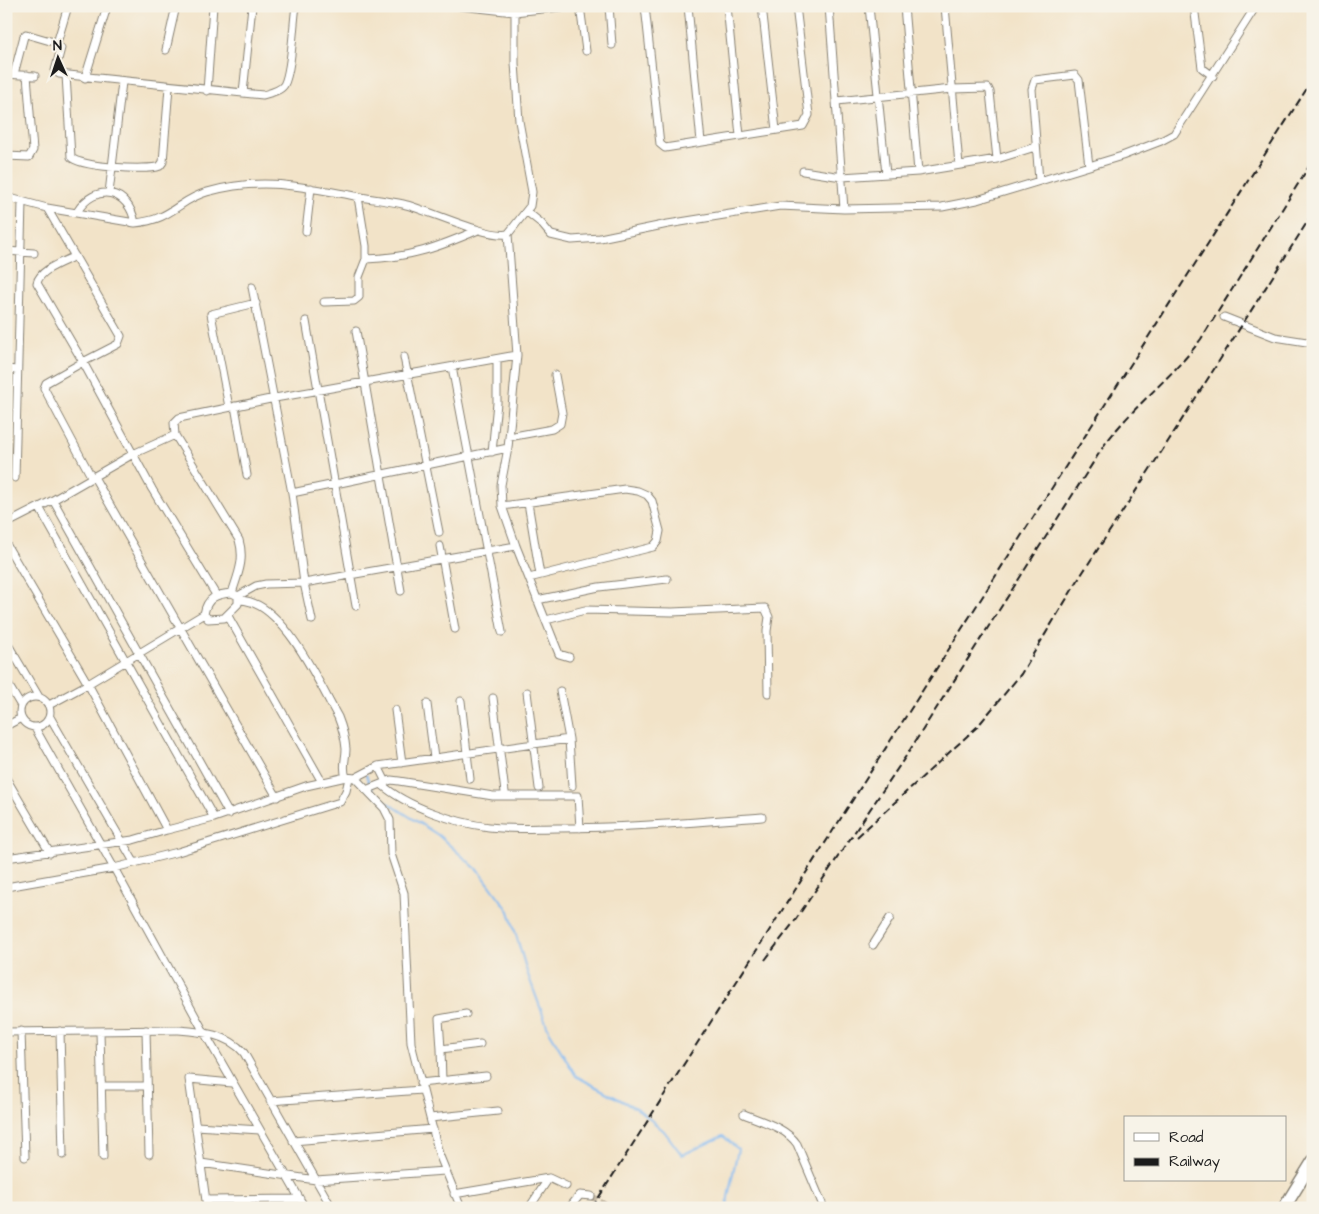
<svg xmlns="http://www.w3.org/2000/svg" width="1319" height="1214" font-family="'Architects Daughter',sans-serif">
<rect width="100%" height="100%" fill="#f7f3e8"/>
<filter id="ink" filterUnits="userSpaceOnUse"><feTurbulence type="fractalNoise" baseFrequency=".02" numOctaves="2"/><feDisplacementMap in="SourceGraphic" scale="10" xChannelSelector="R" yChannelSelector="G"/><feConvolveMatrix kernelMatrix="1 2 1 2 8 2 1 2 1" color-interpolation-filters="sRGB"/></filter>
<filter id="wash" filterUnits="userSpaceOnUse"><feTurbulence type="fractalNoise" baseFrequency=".0096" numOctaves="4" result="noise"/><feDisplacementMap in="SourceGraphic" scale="20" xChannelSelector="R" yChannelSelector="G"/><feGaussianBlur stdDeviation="1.12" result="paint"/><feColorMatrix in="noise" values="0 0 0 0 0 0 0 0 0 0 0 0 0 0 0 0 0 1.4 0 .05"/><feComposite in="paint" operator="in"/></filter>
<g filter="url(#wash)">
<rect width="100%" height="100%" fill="#f2e3c8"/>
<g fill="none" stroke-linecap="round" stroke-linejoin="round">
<path stroke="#82baf2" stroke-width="2" d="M366 775 374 794 438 835 480 872 509 911 527 972 549 1031 576 1076 639 1110 664 1131 682 1155 723 1136 738 1149 728 1197 727 1208"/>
</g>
</g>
<g filter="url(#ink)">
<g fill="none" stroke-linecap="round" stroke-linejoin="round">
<path stroke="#c7bba6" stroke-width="7" stroke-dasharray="7 3.5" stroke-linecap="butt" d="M591 1196 609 1208"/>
<defs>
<path id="street" d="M460 6 514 12 570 6
M580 6 586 51
M609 6 612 45
M645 6 660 144 665 148 803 126 809 115 796 6
M688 6 701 142
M727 6 740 136
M762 6 776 130
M829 6 844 209
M869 6 886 174
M904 6 918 172
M945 6 959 165
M1194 6 1202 68 1213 76
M61 48 55 71 59 74 263 95C270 93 280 91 284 85 292 71 293 24 296 6
M166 50 176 6
M6 74 35 76
M14 74 24 36 26 34 57 43 68 6
M66 75 71 157C78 167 148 171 160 166L163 162 169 87
M85 78 107 7
M207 91 213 6
M243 93 252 6
M837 101 952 89 988 88 990 92 997 159
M6 156 29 157 33 150 27 75
M803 171 842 177 918 172 997 159 1035 147
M1039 181 1032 89 1035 80 1075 75 1079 80 1089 166
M109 193 122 82
M6 197 47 208
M526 211 541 223 551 235 572 240 600 238 668 224 780 206 844 209 942 207 977 200 1122 156 1161 141 1174 134 1256 6
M77 212C95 182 129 189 135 223
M306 231 311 188
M6 251 34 253
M75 256C64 262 40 269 37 283L83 362 46 383 44 388 92 478
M366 259C409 258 439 247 478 230
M252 287 292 493 304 583 312 620
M324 302 354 301 359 297V277L366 259V246L358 197
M1224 317 1275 337 1313 343
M306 321 356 606
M356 331 401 591
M404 357 439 532
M452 367 502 632
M6 369 17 370
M235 406 247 475
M229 407 211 314 256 303
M175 435 174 423 179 418 275 398 517 355 508 234
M509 437 552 429 560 424 562 413 555 375
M508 448 501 485 502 506 516 546 559 654 569 657
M492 452 497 403V359
M94 477 277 797
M15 478 22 202
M292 493 508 448 517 355
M528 503 540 575
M502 506 625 489 638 491 647 495 652 501 660 531 658 541 653 547 529 578
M39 507 214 818
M6 524 53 500
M6 544 88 684 204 614C207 597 217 594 232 593L238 596
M440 546 455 629
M216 595 152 489 83 362 118 344 121 336 47 208 135 223C172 220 178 200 207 192 259 177 299 186 350 195 368 199 386 200 403 204 429 210 486 238 508 234L530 206 532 192 519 121 515 63V6
M238 596 256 586 266 584 304 583 516 546
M239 600C283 600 319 684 338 717 342 727 345 737 346 749 346 759 342 767 346 777L355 778 384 808 390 820 391 854 404 893 411 1043 439 1154 461 1208
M537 600 599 587 667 579
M204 614 208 619 224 618 238 604V597
M228 616 322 782
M546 620 585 610 672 612 765 608 769 617 767 631 768 693
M6 641 39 697
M6 681 21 706
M527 692 539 788
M20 712a15 15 0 1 1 30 0a15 15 0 1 1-30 0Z
M493 698 505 792
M461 701 470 779
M427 704 434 758
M49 705 88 684 167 830 214 818 306 786 346 777
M395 710 402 763
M50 717 134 862
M6 726 21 718
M35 728 114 868 178 852 340 802 346 791 349 778
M569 739 572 786
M378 766 386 782
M6 778 50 853
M355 778 378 766 569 739 560 691
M381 784 391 780 399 781 493 796H578L580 828
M366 790 381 784C407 807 456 823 489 827 512 830 535 828 558 828 626 828 694 822 762 817
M229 814 53 500 133 454 175 435 239 540C245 560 238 574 232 593
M6 858 133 840 167 830
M6 887 114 868 204 1032 305 1208
M873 945 890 918
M146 1030 149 1154
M21 1031 25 1157
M60 1031 63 1155
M100 1031 103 1157
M6 1032 178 1030C202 1032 228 1034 244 1053L332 1208
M441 1049 439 1019 466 1014
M442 1081 441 1049 480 1044
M420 1083 486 1076
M102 1086H146
M270 1101 422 1090
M744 1114C763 1122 785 1127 797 1144L824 1208
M430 1118 498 1111
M196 1126 260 1130
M293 1141 433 1129
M201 1163 316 1180 445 1171
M454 1194 549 1178 566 1186
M206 1200 300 1199
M207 1208 189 1079 232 1083
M529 1208 549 1178
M569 1208 580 1195 591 1196"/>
<path id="primary" d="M1284 1208 1313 1161"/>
</defs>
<use href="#street" stroke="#878072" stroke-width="9"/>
<use href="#primary" stroke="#878072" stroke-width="14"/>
<use href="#street" stroke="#fff" stroke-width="7"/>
<use href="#primary" stroke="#fff" stroke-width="11"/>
<path stroke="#1c1c1c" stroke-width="2" stroke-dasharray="8 4" stroke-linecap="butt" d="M857 837 977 727 1021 674 1083 572 1169 440 1313 213
M765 960 794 922 906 756 1105 444C1134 405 1173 377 1201 339L1313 160
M592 1208 1313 79"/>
</g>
</g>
<rect width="1319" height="1214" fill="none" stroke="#f7f3e8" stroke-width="25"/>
<rect x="1124" y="1116" width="162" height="65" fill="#f7f3e8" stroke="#9f9d96"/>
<rect x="1134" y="1133" width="25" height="8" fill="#ffffff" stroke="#9f9d96"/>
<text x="1169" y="1142" font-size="15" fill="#1c1c1c">Road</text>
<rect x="1134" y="1158" width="25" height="8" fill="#1c1c1c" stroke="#9f9d96"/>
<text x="1169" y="1166" font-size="15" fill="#1c1c1c">Railway</text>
<g transform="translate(58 58) rotate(357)" stroke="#f7f3e8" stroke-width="4" paint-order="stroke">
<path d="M0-4L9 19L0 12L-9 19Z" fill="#1c1c1c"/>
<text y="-8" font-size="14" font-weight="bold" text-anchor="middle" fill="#1c1c1c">N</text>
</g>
</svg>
